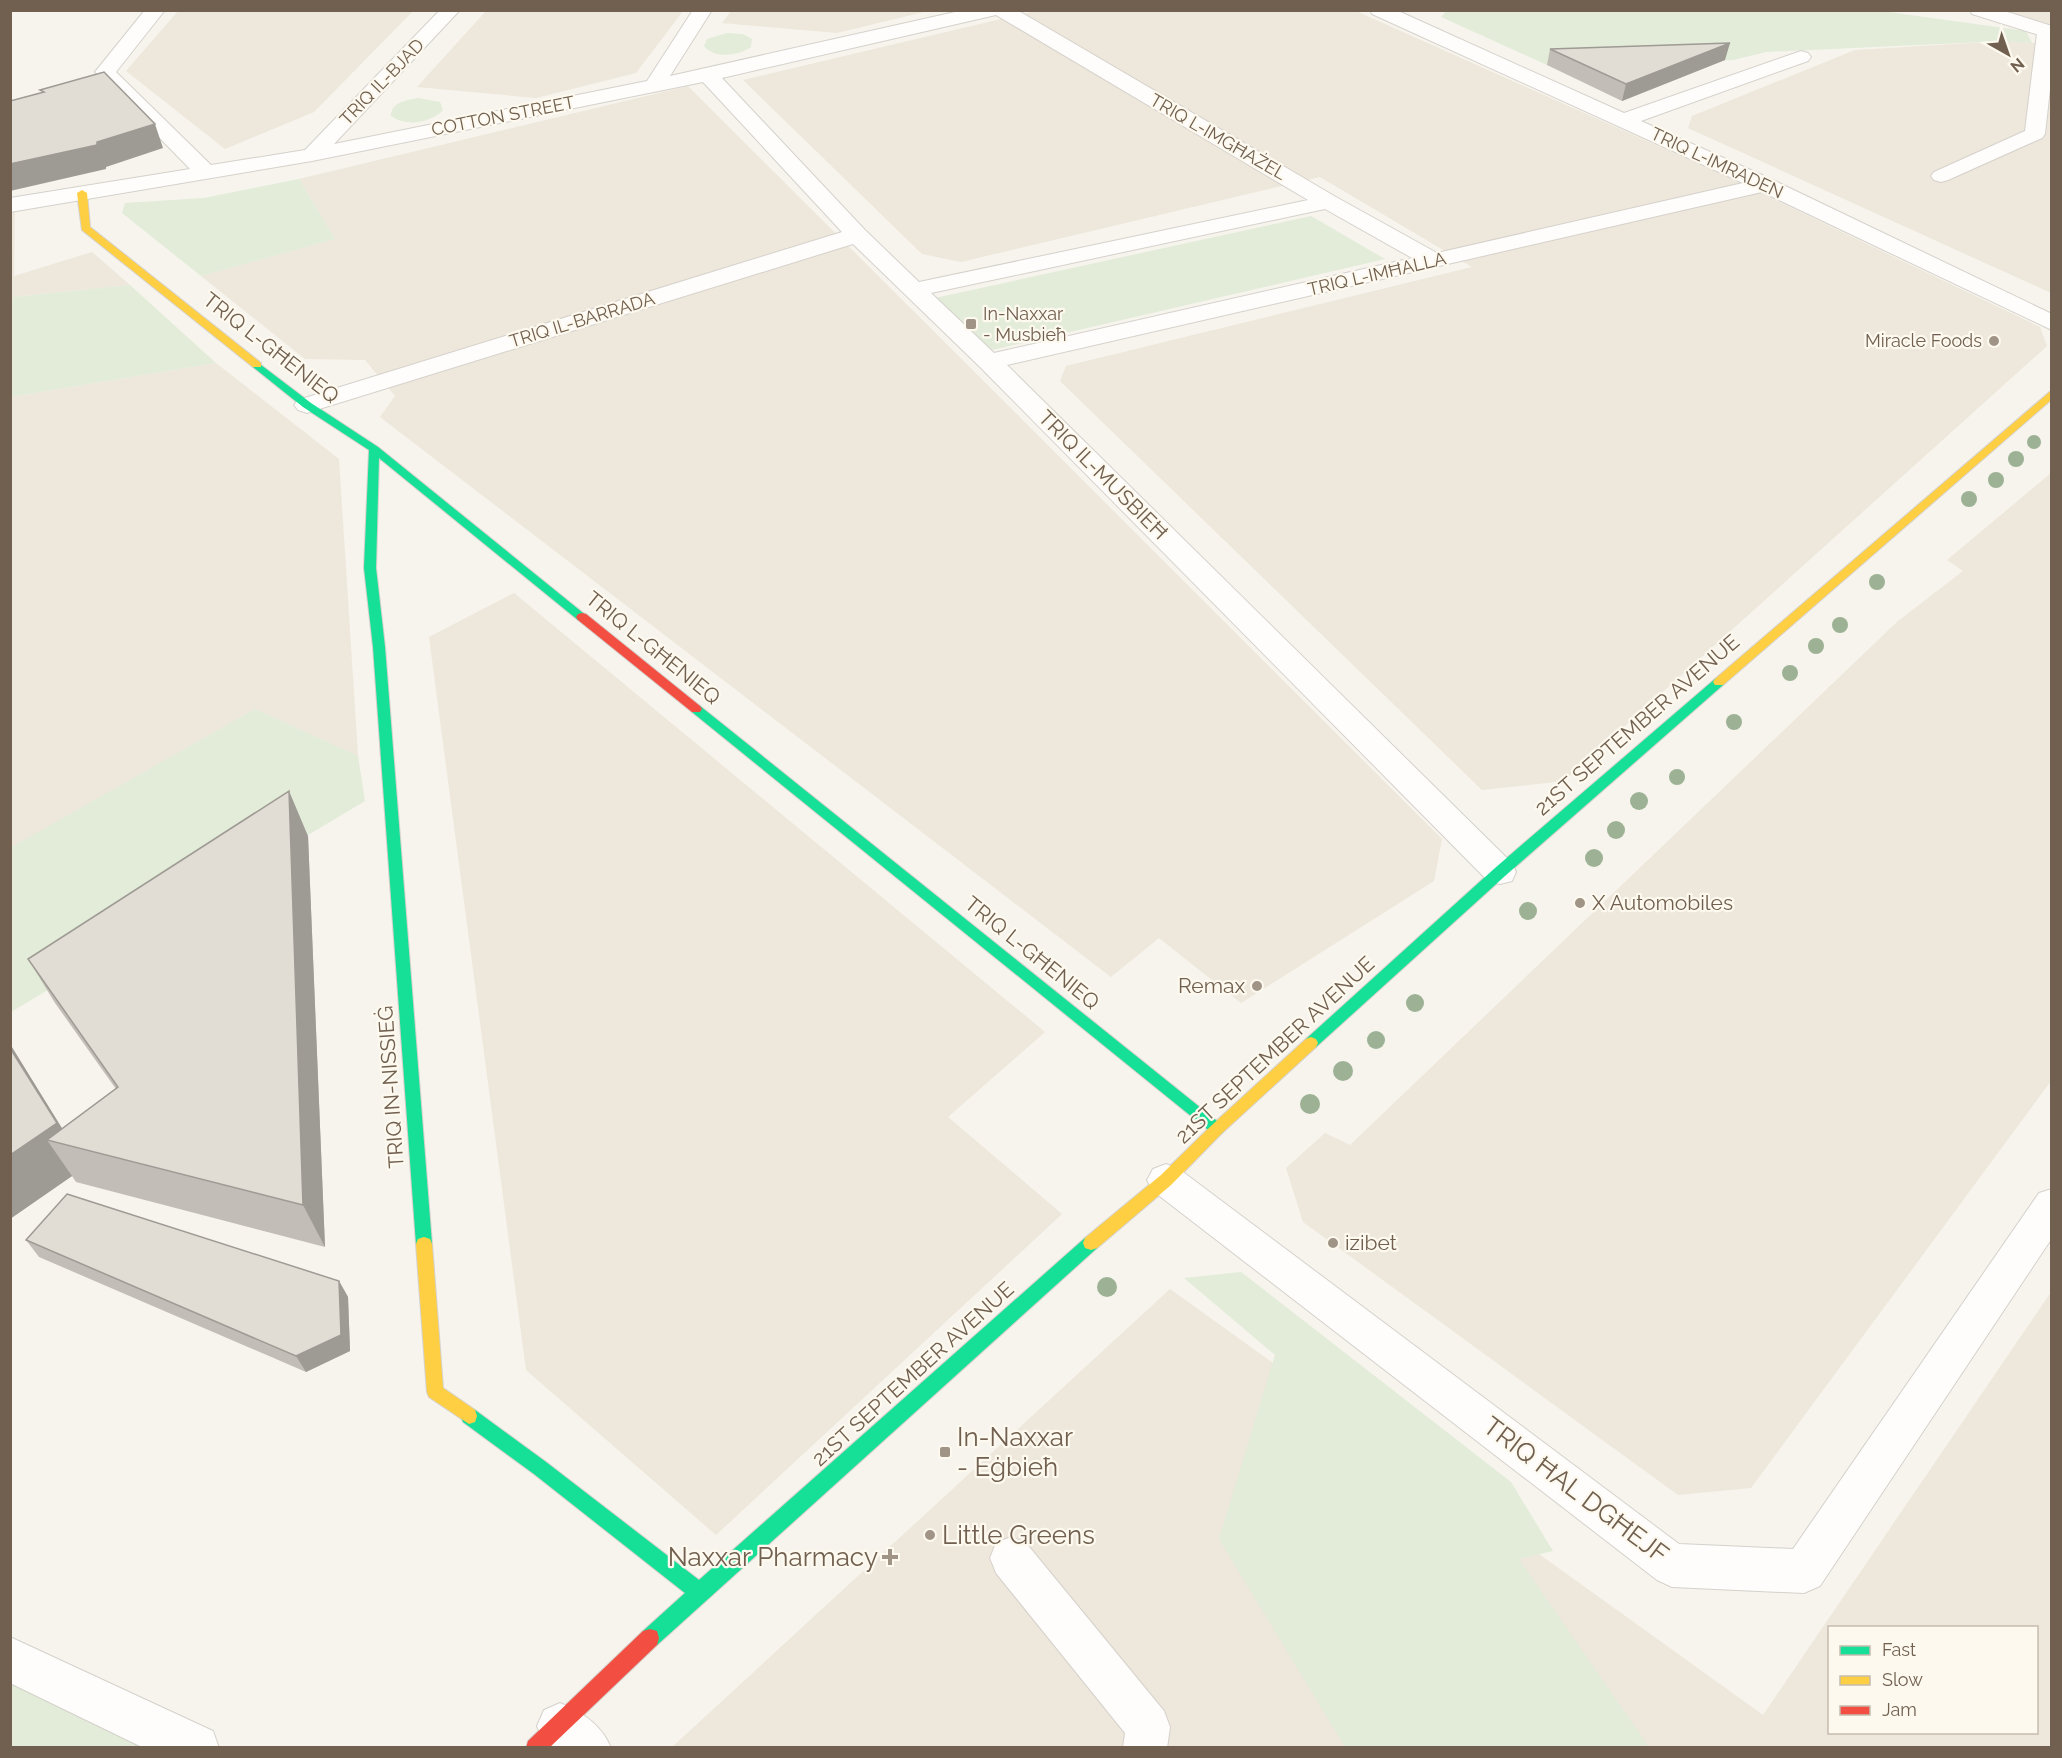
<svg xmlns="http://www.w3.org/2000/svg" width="2062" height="1758" font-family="Raleway,sans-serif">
<rect width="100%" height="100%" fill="#f6f4ed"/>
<path fill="#eee7db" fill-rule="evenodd" d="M179 10H413V11L314 112 225 149 126 71Z
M486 11V10L683 11 636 73 536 98 417 87Z
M731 11V10L928 11 837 33 722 23Z
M1035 11H1356L1723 175 2040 327 2047 346 1564 781 1482 790 1060 381 1066 366 1472 267 1320 177 961 262 922 254 743 80Z
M2002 11H2051V25H2042Z
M2004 41 2051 44V293L1688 128 1692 116 1855 50Z
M688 86 1442 839 1434 881 1241 1003 1159 938 1111 977 380 417 395 396 365 360 305 359 201 276 335 239 299 179Z
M15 208 14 276 92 252 130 285 14 297 11 307 10 209Z
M216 363 339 459 358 756 255 709 11 848V397Z
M2051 473V1081L1751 1488 1678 1495 1303 1222 1286 1168 1325 1133 1350 1145 1898 621 1963 571 1947 560Z
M514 593 1045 1032 948 1117 1062 1214 716 1535 526 1370 429 637Z
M1170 1289 1763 1715 2051 1292V1747L671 1748ZM1830 1628H2036V1732H1830Z"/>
<path fill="#e2ecd9" d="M1447 10H1874L2026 31 2032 43 2004 41 1766 52 1733 60 1547 65 1441 17Z
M727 33 743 34 752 39 751 47C738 56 715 59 704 46L707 39Z
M418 98 440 102 443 110C431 123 406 127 391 116 391 102 407 100 418 98Z
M299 179 335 239 201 276 122 213 125 203 204 198Z
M1311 216 1385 259 992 350 935 298Z
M130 285 216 363 11 397 10 307 14 297Z
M255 709 358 756 365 801 11 1012 10 848Z
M1241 1272 1511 1482 1553 1551 1519 1559 1649 1747H1345L1219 1539 1275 1355 1184 1278Z
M11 1659 196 1747H11Z"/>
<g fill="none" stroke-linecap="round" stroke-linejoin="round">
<defs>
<path id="lane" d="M2046 27 2052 29V71L2045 134 2042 138 1948 180 1941 182 1934 180 1931 176 1934 172 2025 131 2037 33 2039 29Z
M1011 1537 1026 1543 1164 1711 1170 1727 1167 1748H1123L1125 1733 996 1573 990 1558 996 1543Z"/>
<path id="street" d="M145 10H165L116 72 211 165 305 150 440 10H460L334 144 647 81 693 10H712L670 76 964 10H1017L1336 197 1437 253 1743 183 1372 14 1370 10H1396L1624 113 1801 51 1808 53 1811 57 1808 61 1641 121 1773 180 2052 314V330L1762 192 1007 365 1512 863 1516 872 1512 881 1500 884 1488 881 980 367 853 244 316 410 307 413 298 410 294 405 298 400 842 232 703 82 312 161 10 212V198L190 169 95 72ZM996 15 1308 200 919 282 865 230 722 78ZM1325 209 1412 258 994 353 931 293Z
M1970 10H2001L2052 26V39L1972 14Z
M1166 1164 1179 1169 1679 1544 1793 1549 2039 1193 2052 1189V1238L1820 1586 1804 1593 1672 1587 1657 1580 1153 1191 1147 1180 1153 1169Z
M10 1637 213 1731 219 1748H144L10 1683Z
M560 1703C582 1712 602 1725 611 1748H550L544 1742 537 1726 544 1710Z"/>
<path id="fast" d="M257 362 311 403 378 447 588 617 582 621 578 620 379 458 376 568 385 647 432 1244 430 1249 424 1251 418 1249 416 1244 373 647 364 568 369 450 303 407 253 367V363Z
M1719 678 1723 679 1725 682 1723 685 1505 876 1316 1047 1311 1049 1306 1047 1304 1043 1306 1039 1495 868 1715 679Z
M696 705 700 706 1222 1125 1225 1129 1222 1133 1217 1135 1212 1133 692 712 690 709 692 706Z
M1091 1236 1097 1238 1099 1243 1097 1248 657 1645 650 1647 643 1645 641 1638 643 1631 685 1593 534 1474 463 1422 461 1416 463 1410 469 1408 475 1410 546 1462 699 1580 1085 1238Z"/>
<path id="slow" d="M82 190 87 193 90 227 261 363V367H253L82 230 77 193Z
M2052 390V399L1723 685H1715L1713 682 1715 679Z
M1311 1037 1316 1039 1318 1043 1316 1047 1222 1133 1171 1185 1097 1248 1091 1250 1085 1248 1083 1243 1085 1238 1161 1175 1212 1125 1306 1039Z
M424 1237 430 1239 432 1244 443 1388 475 1410 477 1416 475 1422 469 1424 429 1397 427 1392 416 1244 418 1239Z"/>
<path id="jam" d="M582 613 586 614 700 706 702 709 700 712H692L578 620 576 617 578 614Z
M650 1629 657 1631 659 1638 657 1645 549 1748H526L528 1741 643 1631Z"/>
</defs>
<use href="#lane" stroke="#d5d1cb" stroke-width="2"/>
<use href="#street" stroke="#d5d1cb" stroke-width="2"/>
<use href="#fast" stroke="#d6d1cb" stroke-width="2"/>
<use href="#slow" stroke="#d6d1cb" stroke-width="2"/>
<use href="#jam" stroke="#d6d1cb" stroke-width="2"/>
<use href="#lane" fill="#fefdfc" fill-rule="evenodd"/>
<use href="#street" fill="#fefdfc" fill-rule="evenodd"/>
<use href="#fast" fill="#16e098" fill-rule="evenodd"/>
<use href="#slow" fill="#ffcf43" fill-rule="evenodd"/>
<use href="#jam" fill="#f24e42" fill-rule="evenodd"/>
</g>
<g fill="#9db194">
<circle cx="2034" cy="442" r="7"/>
<circle cx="2016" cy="459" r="8"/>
<circle cx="1996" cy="480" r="8"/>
<circle cx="1969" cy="499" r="8"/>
<circle cx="1877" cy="582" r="8"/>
<circle cx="1840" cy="625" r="8"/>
<circle cx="1816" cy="646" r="8"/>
<circle cx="1790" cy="673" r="8"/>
<circle cx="1734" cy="722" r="8"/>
<circle cx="1677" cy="777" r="8"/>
<circle cx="1639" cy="801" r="9"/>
<circle cx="1616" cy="830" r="9"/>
<circle cx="1594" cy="858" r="9"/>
<circle cx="1528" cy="911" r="9"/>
<circle cx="1415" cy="1003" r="9"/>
<circle cx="1376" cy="1040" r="9"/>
<circle cx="1343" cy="1071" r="10"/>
<circle cx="1310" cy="1104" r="10"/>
<circle cx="1107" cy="1287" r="10"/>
</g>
<path fill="#c2bdb6" d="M1550 49 1725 60 1622 101 1547 65Z
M308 836 325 1247 76 1182 72 1176 10 1219V1044L62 1129 116 1089 55 1003 28 959Z
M26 1240 339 1281 348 1297 350 1351 306 1372 39 1257Z"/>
<path fill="#9e9a94" d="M1730 43 1725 60 1622 101 1626 84Z
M155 124 163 148 106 167V169L10 191V164L97 142Z
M289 791 308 836 325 1247 303 1205Z
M10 1044 73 1146H72L57 1123 10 1048Z
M57 1123 72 1146 47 1140 72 1176 10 1219V1155Z
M339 1281 348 1297 350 1351 306 1372 296 1356Z"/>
<path fill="#e1dcd4" stroke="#9e9a94" stroke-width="1.5" d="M1730 43 1626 84 1550 49Z
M104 72 155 124 97 142V145L10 164V101L44 92 40 90Z
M289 791 303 1205 47 1140 118 1087 28 959Z
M10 1048 57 1123 10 1155Z
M67 1194 339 1281 341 1335 296 1356 26 1240Z"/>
<g fill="#a09486" stroke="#fdf9ef" stroke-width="2">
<rect x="965" y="318" width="12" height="12" rx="3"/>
<circle cx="1994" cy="341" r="6"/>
<circle cx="1580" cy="903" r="6"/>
<circle cx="1257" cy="986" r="6"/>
<circle cx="1333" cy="1243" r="6"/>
<rect x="939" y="1446" width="12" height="12" rx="3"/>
<circle cx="930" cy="1535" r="6"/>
<path d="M887 1548h6v6h6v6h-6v6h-6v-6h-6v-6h6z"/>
</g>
<g text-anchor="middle" stroke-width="4.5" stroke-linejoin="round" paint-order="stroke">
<g font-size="18" fill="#71604f" stroke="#fdf9ef">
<text transform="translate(382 82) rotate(-46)" y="6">TRIQ IL-BJAD</text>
<text transform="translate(503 116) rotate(-11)" y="6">COTTON STREET</text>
<text transform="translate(1218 137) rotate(30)" y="6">TRIQ L-IMGĦAŻEL</text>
<text transform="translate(1717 163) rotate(25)" y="6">TRIQ L-IMRADEN</text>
<text transform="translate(1377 274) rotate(-13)" y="6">TRIQ L-IMĦALLA</text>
<text transform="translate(582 320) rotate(-17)" y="6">TRIQ IL-BARRADA</text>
</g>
<g font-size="18" fill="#71604f" stroke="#fdf9ef" text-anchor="start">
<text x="983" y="320">In-Naxxar<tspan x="983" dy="21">- Musbieħ</tspan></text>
<text x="1982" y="347" text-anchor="end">Miracle Foods</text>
</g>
<g font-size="21" fill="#71604f" stroke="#fdf9ef">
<text transform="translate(271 348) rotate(38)" y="7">TRIQ L-GĦENIEQ</text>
<text transform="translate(1103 475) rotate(45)" y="7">TRIQ IL-MUSBIEĦ</text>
<text transform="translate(653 648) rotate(39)" y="7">TRIQ L-GĦENIEQ</text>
<text transform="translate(1637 725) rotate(-41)" y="7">21ST SEPTEMBER AVENUE</text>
<text transform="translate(1032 953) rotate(39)" y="7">TRIQ L-GĦENIEQ</text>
<text transform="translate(1275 1050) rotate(-43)" y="7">21ST SEPTEMBER AVENUE</text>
<text transform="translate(391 1087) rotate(-94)" y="7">TRIQ IN-NISSIEĠ</text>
<text transform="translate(913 1374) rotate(-42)" y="7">21ST SEPTEMBER AVENUE</text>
</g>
<g font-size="21" fill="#71604f" stroke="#fdf9ef" text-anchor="start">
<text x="1592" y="910">X Automobiles</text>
<text x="1245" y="993" text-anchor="end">Remax</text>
<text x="1345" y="1250">izibet</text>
</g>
<g font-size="26" fill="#71604f" stroke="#fdf9ef" text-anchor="start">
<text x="957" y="1446">In-Naxxar<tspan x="957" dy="30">- Eġbieħ</tspan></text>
<text x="942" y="1544">Little Greens</text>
<text x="878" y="1566" text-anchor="end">Naxxar Pharmacy</text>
</g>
<g font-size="26" fill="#71604f" stroke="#fdf9ef">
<text transform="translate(1576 1490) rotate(37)" y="9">TRIQ ĦAL DGĦEJF</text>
</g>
</g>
<rect width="2062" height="1758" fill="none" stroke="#71604f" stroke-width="24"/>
<rect x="1828" y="1626" width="210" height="108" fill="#fdf9ef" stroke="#c5bcaf" stroke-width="1.5"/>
<rect x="1840" y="1646" width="30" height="9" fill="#16e098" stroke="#c5bcaf" stroke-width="1.5"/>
<text x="1882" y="1656" font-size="18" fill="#71604f">Fast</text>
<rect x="1840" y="1676" width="30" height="9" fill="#ffcf43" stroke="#c5bcaf" stroke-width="1.5"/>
<text x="1882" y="1686" font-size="18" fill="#71604f">Slow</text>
<rect x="1840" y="1706" width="30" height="9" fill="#f24e42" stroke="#c5bcaf" stroke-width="1.5"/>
<text x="1882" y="1716" font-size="18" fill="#71604f">Jam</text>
<g transform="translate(2008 54) rotate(140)" stroke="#fdf9ef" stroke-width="4.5" paint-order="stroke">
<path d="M0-4.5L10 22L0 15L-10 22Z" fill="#71604f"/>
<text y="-9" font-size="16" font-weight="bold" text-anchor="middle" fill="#71604f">N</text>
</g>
</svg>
